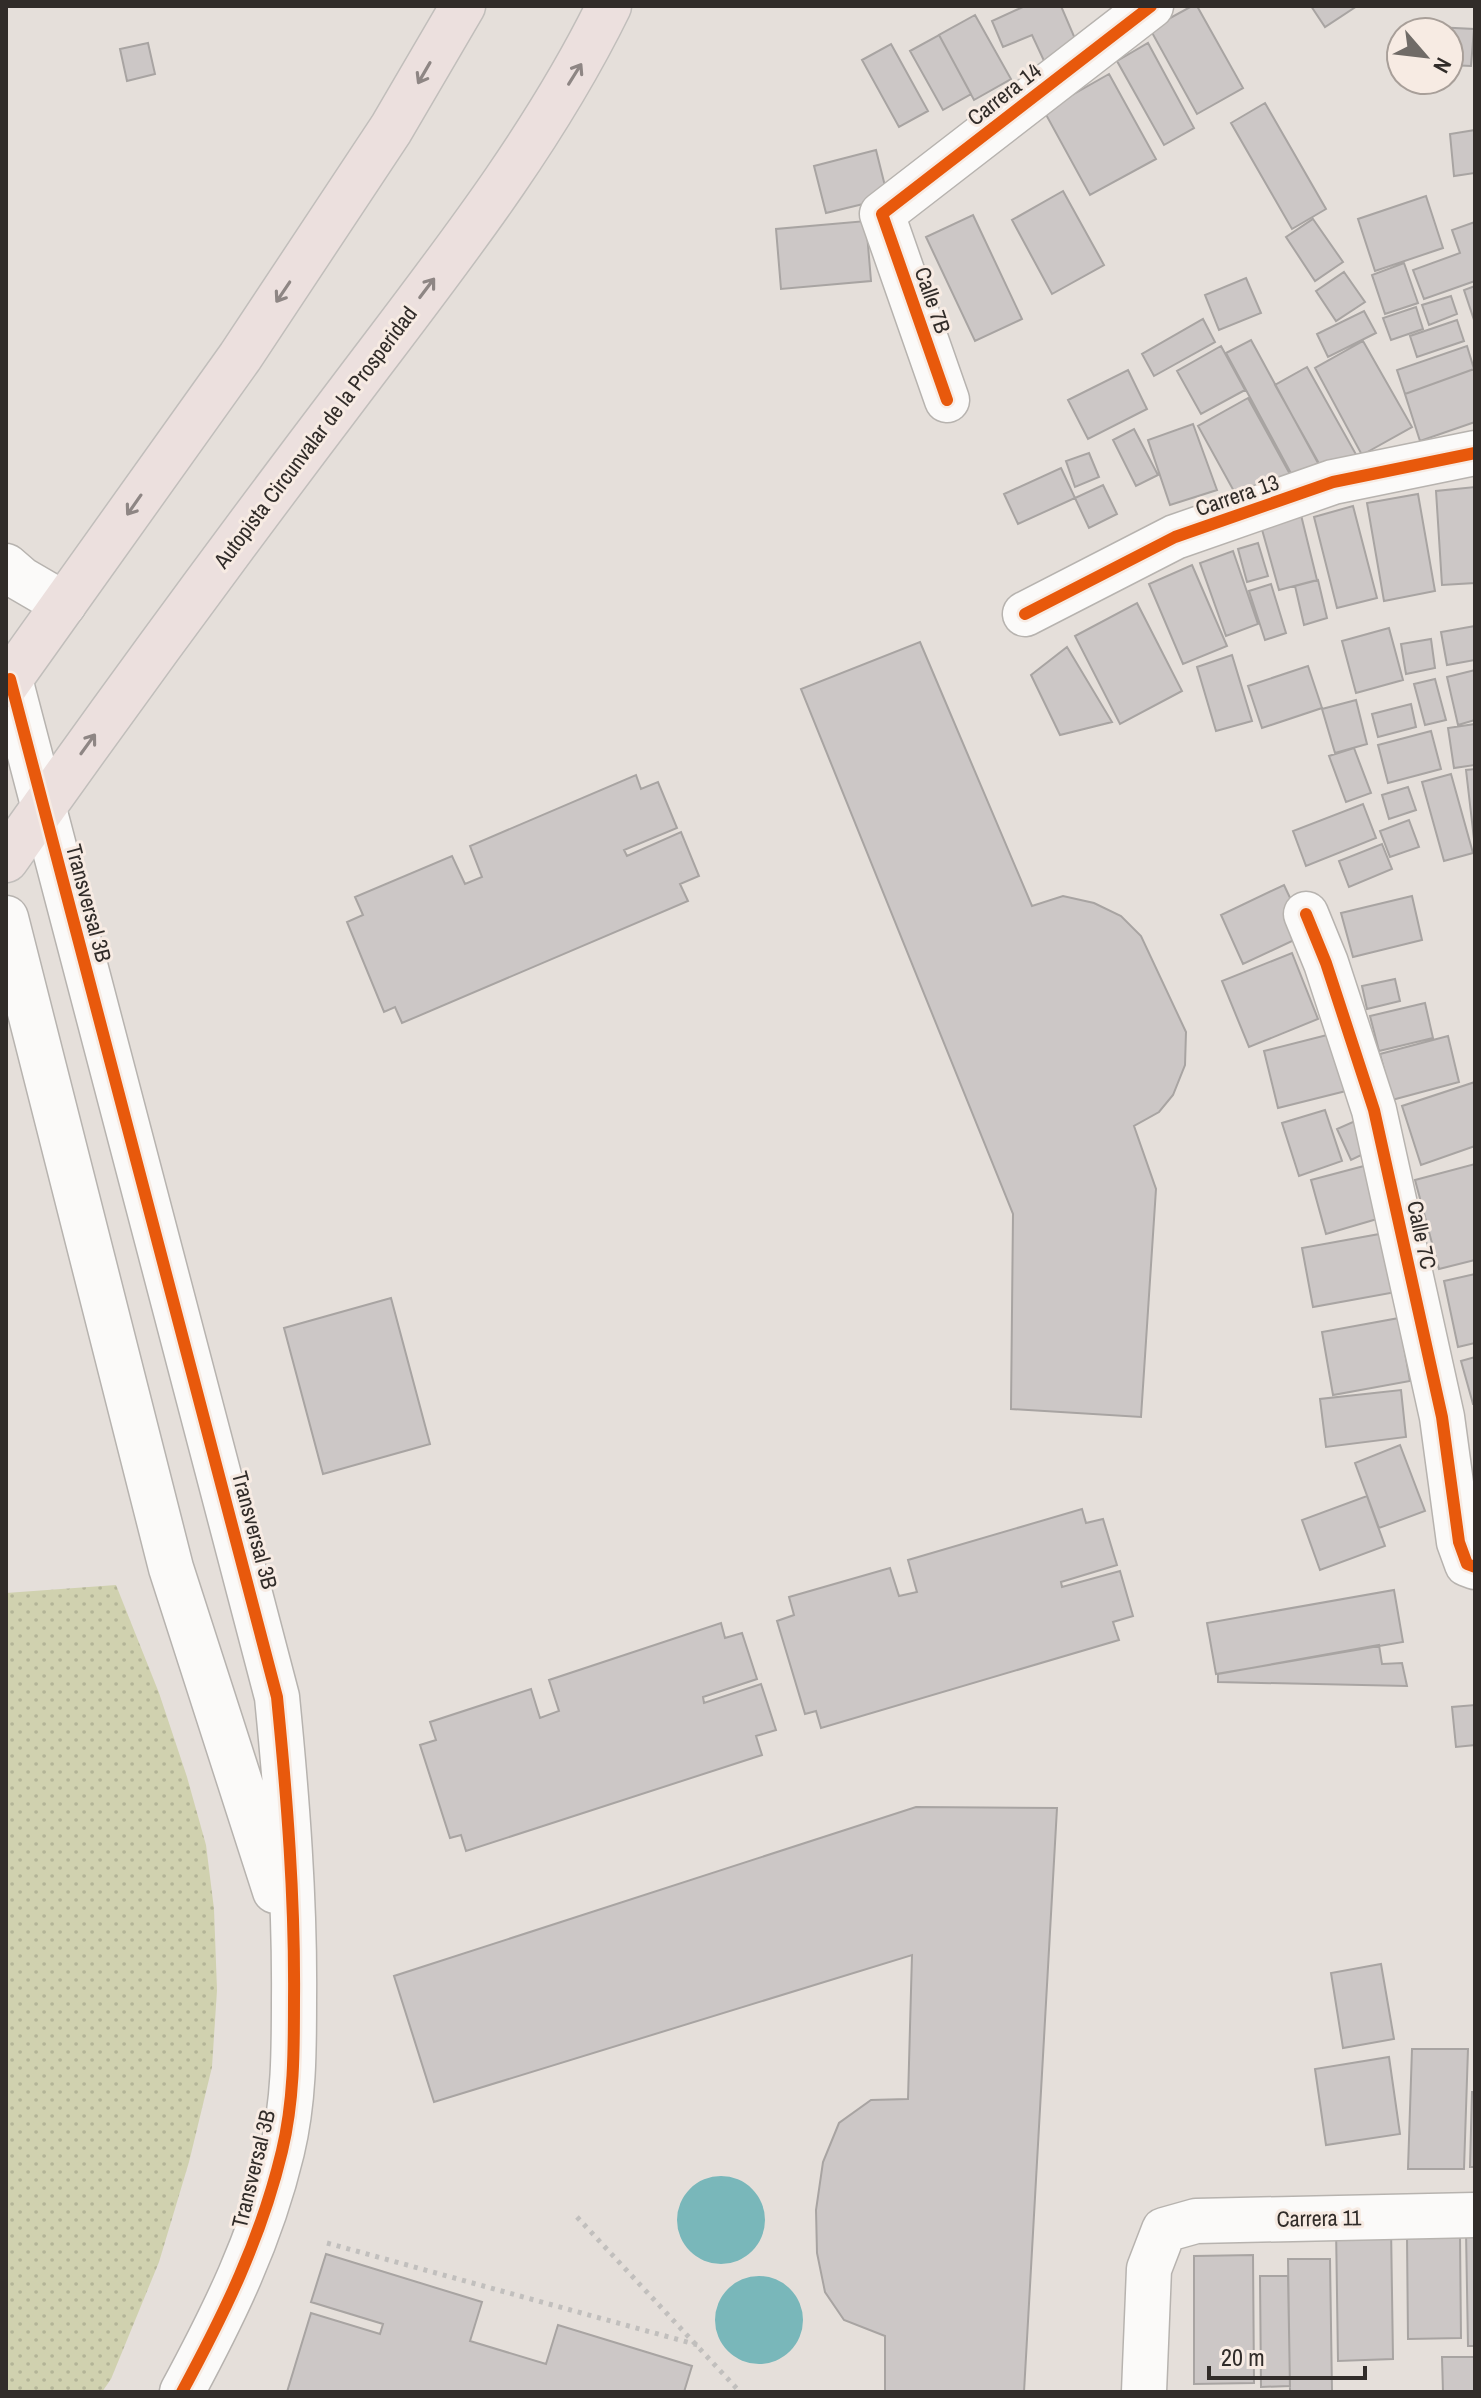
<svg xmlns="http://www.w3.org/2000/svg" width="1481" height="2398" font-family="'Archivo Narrow',sans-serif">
<defs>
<pattern id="grass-dots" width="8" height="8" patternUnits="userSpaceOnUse" patternTransform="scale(2)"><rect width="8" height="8" fill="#d0d1af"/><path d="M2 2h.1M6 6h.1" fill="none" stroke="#b3b497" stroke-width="1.8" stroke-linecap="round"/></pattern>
</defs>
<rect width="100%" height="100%" fill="#e5dfda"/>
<path fill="url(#grass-dots)" d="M116 1585 159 1693 187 1777 206 1845 214 1909 217 1990 212 2067 189 2162 159 2262 111 2379 102 2392H6V1593Z"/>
<path fill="#79b7ba" d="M677 2220a44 44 0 1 1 88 0a44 44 0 1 1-88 0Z
M715 2320a44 44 0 1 1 88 0a44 44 0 1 1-88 0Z"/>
<path fill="#ccc7c6" stroke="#a8a4a2" stroke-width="2" d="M1025 6H1061L1079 48 1045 63 1032 35 1003 47 992 21Z
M1192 6H1197L1243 88 1197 114 1150 29Z
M1311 6H1357L1325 27Z
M975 15 1011 79 974 100 939 35Z
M1415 26 1474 29 1471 66 1449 65V32H1414Z
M939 35 971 94 943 110 910 51Z
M148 43 155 74 127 81 120 49Z
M1148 43 1194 128 1164 145 1117 61Z
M891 44 928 111 899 127 862 60Z
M1109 74 1156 159 1090 195 1044 111Z
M1265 103 1326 209 1292 229 1231 123Z
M1475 130V173L1454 176 1450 134Z
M876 150 888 198 826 213 814 166Z
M1063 191 1104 265 1052 294 1012 220Z
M1426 196 1443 248 1375 271 1358 219Z
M973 215 1022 319 975 341 926 237Z
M1313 219 1343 262 1315 281 1286 237Z
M866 221 871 281 781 289 776 229Z
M1475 222V281L1424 299 1413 270 1460 253 1452 230Z
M1404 263 1418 303 1385 314 1372 275Z
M1344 272 1365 302 1336 321 1316 291Z
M1246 278 1261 313 1219 330 1205 295Z
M1475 286V323L1464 290Z
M1451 296 1457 314 1429 325 1422 305Z
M1416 307 1423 329 1391 340 1383 318Z
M1364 311 1376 333 1328 357 1317 334Z
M1203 319 1215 342 1154 376 1142 354Z
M1457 320 1464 341 1417 357 1410 336Z
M1251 340 1318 463 1293 477 1226 353Z
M1363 341 1412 427 1362 455 1315 368Z
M1221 346 1245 390 1201 414 1177 371Z
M1467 346 1474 369 1405 394 1397 370Z
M1307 367 1358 458 1326 476 1275 385Z
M1474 369 1475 422 1420 441 1405 394Z
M1128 370 1147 409 1088 439 1068 400Z
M1248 398 1291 476 1241 504 1198 426Z
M1193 424 1217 490 1170 505 1148 440Z
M1134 429 1158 475 1136 486 1113 440Z
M1089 453 1099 477 1075 487 1066 461Z
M1061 468 1075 498 1018 524 1004 494Z
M1103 485 1117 514 1089 528 1075 498Z
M1475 487V583L1442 585 1436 491Z
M1418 494 1435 591 1384 601 1367 503Z
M1353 506 1377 598 1337 608 1314 517Z
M1301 515 1317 580 1279 590 1261 526Z
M1258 543 1268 576 1247 582 1238 549Z
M1233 551 1258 624 1226 636 1200 563Z
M1192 565 1227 646 1183 664 1149 584Z
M1318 580 1327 618 1304 625 1295 586Z
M1271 584 1286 633 1265 640 1249 591Z
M1137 603 1182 691 1120 724 1075 636Z
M1475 626V660L1447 665 1441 632Z
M1389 628 1403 680 1356 693 1342 641Z
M1431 639 1435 668 1406 674 1401 644Z
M920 642 1032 906 1063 896 1094 903 1121 916 1141 936 1186 1032 1185 1065 1173 1095 1159 1112 1134 1126 1156 1189 1141 1417 1011 1409 1013 1214 801 689Z
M1067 647 1112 722 1060 735 1031 675Z
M1232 655 1252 721 1216 731 1197 667Z
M1308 666 1322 708 1262 728 1248 686Z
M1475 670V720L1458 725 1447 677Z
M1435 679 1446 720 1425 725 1414 684Z
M1356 700 1367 744 1335 753 1322 709Z
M1411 704 1416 727 1378 737 1372 714Z
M1475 724V765L1454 768 1448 728Z
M1431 731 1441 769 1388 783 1378 745Z
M1354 748 1371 793 1346 802 1329 756Z
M1475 769V839H1474L1466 770Z
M1451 774 1473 853 1444 861 1422 782Z
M636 775 641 789 658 782 677 828 624 850 627 856 681 832 699 876 680 884 688 901 402 1023 395 1007 384 1012 347 922 363 915 355 897 452 856 465 884 482 877 470 846Z
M1408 787 1416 810 1389 819 1382 795Z
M1363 804 1376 838 1306 866 1293 831Z
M1409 820 1419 847 1390 857 1380 831Z
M1382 844 1392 869 1349 887 1339 861Z
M1284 885 1307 934 1243 964 1221 915Z
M1412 896 1422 940 1353 957 1341 913Z
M1292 953 1318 1019 1249 1047 1222 981Z
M1395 979 1400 1001 1367 1009 1362 986Z
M1425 1003 1433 1038 1379 1051 1370 1016Z
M1335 1033 1350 1090 1278 1108 1264 1051Z
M1448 1036 1459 1082 1392 1100 1380 1054Z
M1475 1082V1146L1421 1165 1402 1106Z
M1325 1110 1342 1161 1299 1176 1282 1123Z
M1362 1118 1376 1148 1351 1160 1337 1129Z
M1379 1162 1394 1214 1326 1234 1311 1180Z
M1475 1164V1260L1439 1269 1415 1180Z
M1396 1231 1407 1290 1313 1307 1302 1248Z
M1475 1274V1343L1458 1347 1444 1281Z
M391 1298 430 1444 323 1474 284 1328Z
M1399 1318 1410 1381 1333 1395 1322 1332Z
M1475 1357V1404H1473L1461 1361Z
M1401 1390 1406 1437 1326 1447 1320 1399Z
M1400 1445 1425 1511 1379 1528 1355 1463Z
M1367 1496 1385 1546 1320 1570 1302 1520Z
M1082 1509 1086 1523 1103 1519 1117 1565 1061 1582 1062 1587 1120 1571 1133 1616 1113 1622 1119 1640 821 1728 816 1711 805 1714 777 1621 794 1615 789 1597 890 1568 899 1596 917 1592 908 1560Z
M1394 1590 1403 1642 1216 1674 1207 1623Z
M721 1623 725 1638 742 1633 757 1679 703 1697 704 1703 761 1684 776 1730 756 1736 762 1755 466 1851 461 1835 450 1838 420 1745 436 1740 430 1722 531 1689 540 1718 559 1711 549 1680Z
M1379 1645 1382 1664 1402 1663 1407 1686 1218 1682V1674Z
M1475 1705V1745L1456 1747 1452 1707Z
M916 1807 1057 1808 1024 2392H885V2336L844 2320 825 2292 817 2253 816 2210 823 2162 839 2123 871 2100 908 2099 912 1955 434 2102 394 1976Z
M1381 1964 1394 2039 1343 2048 1331 1973Z
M1412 2049H1468L1464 2169H1408Z
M1389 2057 1400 2134 1326 2145 1315 2069Z
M1472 2092H1475V2167H1470Z
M1391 2226 1393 2359 1338 2361 1336 2227Z
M1466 2231H1475V2346H1468Z
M1460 2236 1461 2338 1408 2339 1407 2237Z
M326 2254 482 2302 470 2341 546 2364 558 2325 692 2366 684 2392H287L311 2313 380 2334 383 2324 311 2302Z
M1253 2255 1254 2383 1194 2384V2256Z
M1288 2259H1330L1332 2392H1290Z
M1260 2276H1288L1290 2386 1261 2387Z
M1442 2357H1475V2392H1443Z"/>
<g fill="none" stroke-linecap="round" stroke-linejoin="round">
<defs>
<path id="minor" d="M947 400 882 214 1151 6
M6 566 21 579 64 604
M1025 614 1175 537 1333 482 1475 453
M10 679 277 1697C287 1798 295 1899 294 2000 294 2051 294 2101 282 2151 261 2239 224 2314 182 2392
M1306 914 1326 963 1374 1110 1442 1417 1459 1542 1467 1564 1475 1567
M6 918 171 1568 275 1891
M1144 2392 1149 2269 1164 2230 1196 2221 1475 2215"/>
<path id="trunk" d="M6 685 240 357 391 129 463 6
M6 860C117 703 230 549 346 396 440 271 540 147 609 6"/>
</defs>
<use href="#minor" stroke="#b7b3af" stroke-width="47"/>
<use href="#trunk" stroke="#c1bebb" stroke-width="47"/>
<path stroke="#c1bfbd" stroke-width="5" stroke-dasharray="4 6" stroke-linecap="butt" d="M577 2217 740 2392
M327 2243 698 2345"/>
<use href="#minor" stroke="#fbfaf9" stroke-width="44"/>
<use href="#trunk" stroke="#ece0de" stroke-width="44"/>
<defs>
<path id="cycleway" d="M947 400 882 214 1151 6
M1025 614 1175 537 1333 482 1475 453
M10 679 277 1697C287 1798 295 1899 294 2000 294 2051 294 2101 282 2151 261 2239 224 2314 182 2392
M1306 914 1326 963 1374 1110 1442 1417 1459 1542 1467 1564 1475 1567"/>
</defs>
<use href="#cycleway" stroke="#f7ebe3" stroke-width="17"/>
<use href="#cycleway" stroke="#e8590c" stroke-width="12"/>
</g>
<defs><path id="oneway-shaft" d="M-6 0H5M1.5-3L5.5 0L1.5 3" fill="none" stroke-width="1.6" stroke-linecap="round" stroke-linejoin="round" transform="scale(2)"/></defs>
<g stroke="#8e8684">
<use href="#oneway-shaft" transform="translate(424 73) rotate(120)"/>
<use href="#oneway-shaft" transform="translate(575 74) rotate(-58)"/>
<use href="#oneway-shaft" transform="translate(427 288) rotate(-53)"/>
<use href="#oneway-shaft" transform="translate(283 292) rotate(124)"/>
<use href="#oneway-shaft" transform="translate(134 505) rotate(125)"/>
<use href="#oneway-shaft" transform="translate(88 744) rotate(-54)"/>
</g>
<g text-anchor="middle" stroke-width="6" stroke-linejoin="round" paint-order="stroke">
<g font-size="22" fill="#312c29" stroke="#f7ebe3">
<text transform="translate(1004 94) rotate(-38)" y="8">Carrera 14</text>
<text transform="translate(933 300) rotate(71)" y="8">Calle 7B</text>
<text transform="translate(315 437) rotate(-53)" y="8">Autopista Circunvalar de la Prosperidad</text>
<text transform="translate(1237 495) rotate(-19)" y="8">Carrera 13</text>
<text transform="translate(89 903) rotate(75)" y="8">Transversal 3B</text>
<text transform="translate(1422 1235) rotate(78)" y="8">Calle 7C</text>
<text transform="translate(255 1530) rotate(75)" y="8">Transversal 3B</text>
<text transform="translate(253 2169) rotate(-76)" y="8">Transversal 3B</text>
<text transform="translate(1319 2218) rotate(-1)" y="8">Carrera 11</text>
</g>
</g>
<rect width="1481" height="2398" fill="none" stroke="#312c29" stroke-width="16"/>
<g transform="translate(1425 56) rotate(118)"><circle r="38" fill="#f7ebe3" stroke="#a89f99" stroke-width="2"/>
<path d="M0-6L14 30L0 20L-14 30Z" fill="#706b67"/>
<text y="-12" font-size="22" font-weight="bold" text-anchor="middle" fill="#312c29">N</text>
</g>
<path d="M1209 2366v12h156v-12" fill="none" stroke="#312c29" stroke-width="4"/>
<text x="1221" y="2366" font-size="24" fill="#312c29" stroke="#f7ebe3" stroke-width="6" paint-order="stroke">20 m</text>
</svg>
